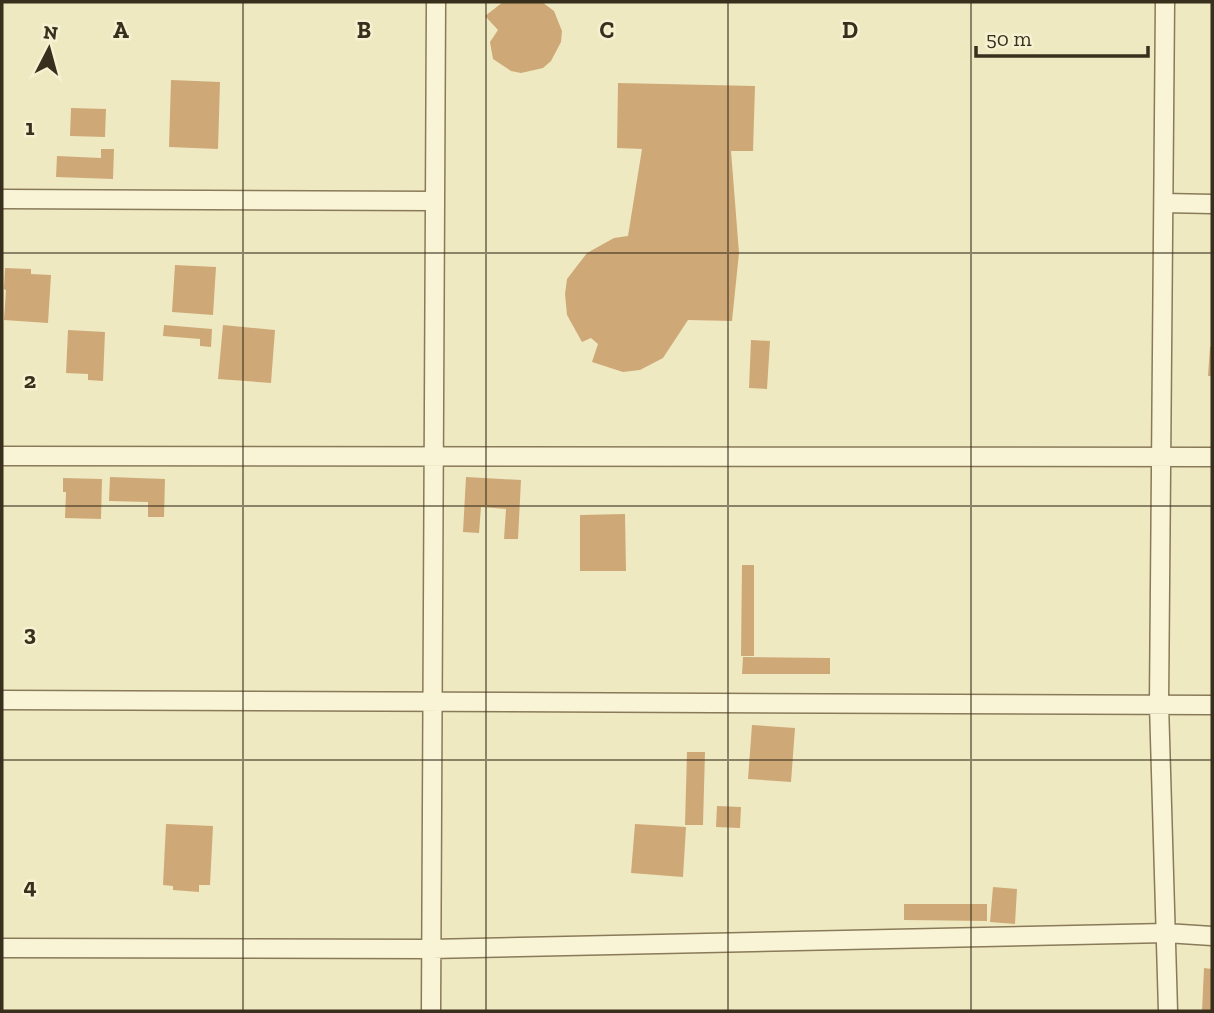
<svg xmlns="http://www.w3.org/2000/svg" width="1214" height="1013" font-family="'Zilla Slab',serif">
<rect width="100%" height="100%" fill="#efe9c2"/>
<path fill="#cea977" d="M503 2H542L554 11 562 31 561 42 551 61 543 68 521 73 511 71 493 59 490 42 498 30 485 16Z
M171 80 220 82 218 149 169 147Z
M618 83 755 86 753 151H731L739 253 732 321 688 320 663 358 640 370 623 372 592 362 598 344 591 338 582 342 567 315 565 294 567 279 587 253 614 238 628 236 642 149 617 148Z
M71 108 106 109 105 137 70 136Z
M101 149H114L113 179 56 177 57 156 101 158Z
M175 265 216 267 213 315 172 312Z
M5 268 31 269V274L51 275 48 323 4 320 6 290 4 289Z
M164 325 212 329 211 347 200 346V339L163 336Z
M223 325 275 330 271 383 218 379Z
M68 330 105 332 103 381 88 380V374L66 373Z
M751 340 770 341 767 389 749 388Z
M1210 347H1212V376H1208Z
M110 477 165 479 164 517H148V502L109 501Z
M466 477 521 480 518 539H504L506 509 481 507 479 533 463 532Z
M63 478 102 479 101 519 65 518 66 492H63Z
M625 514 626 571H580V515Z
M742 565H754V656H741Z
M743 657 830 658V674H742Z
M752 725 795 728 791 782 748 779Z
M687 752H705L703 825H685Z
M717 806 741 807 740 828 716 827Z
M166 824 213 826 210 885H199V892L173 890V886L163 885Z
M635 824 686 827 683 877 631 873Z
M993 887 1017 889 1015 924 990 922Z
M904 904H987V921L904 920Z
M1204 968 1212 969V1011H1202Z"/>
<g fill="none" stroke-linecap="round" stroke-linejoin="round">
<defs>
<path id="street" d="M1165 2 1159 704 1168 1011
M2 199 435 201
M1164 203 1212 204
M2 456 1212 457
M2 700 1212 705
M2 948 431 949 1166 933 1212 936
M431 1011 436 2"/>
</defs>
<use href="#street" stroke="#897a59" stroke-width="21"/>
<use href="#street" stroke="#f9f4d5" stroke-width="18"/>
</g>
<path fill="none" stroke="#382f1d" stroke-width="2" stroke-opacity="0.55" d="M243 2V1011M486 2V1011M728 2V1011M971 2V1011M2 253H1212M2 506H1212M2 760H1212"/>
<g font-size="23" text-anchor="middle" font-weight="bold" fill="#382f1d" stroke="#f6f1d1" stroke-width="5" stroke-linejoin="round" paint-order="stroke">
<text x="121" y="38">A</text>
<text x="364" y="38">B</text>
<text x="607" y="38">C</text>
<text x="850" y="38">D</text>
<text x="30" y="135">1</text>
<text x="30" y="388">2</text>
<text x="30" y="641">3</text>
<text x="30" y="894">4</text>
</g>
<rect width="1214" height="1013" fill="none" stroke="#382f1d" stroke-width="7"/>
<g transform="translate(49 49) rotate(6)" stroke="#f6f1d1" stroke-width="5" paint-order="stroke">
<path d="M0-5L12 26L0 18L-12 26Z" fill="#382f1d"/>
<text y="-10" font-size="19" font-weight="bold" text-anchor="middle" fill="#382f1d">N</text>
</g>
<path d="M976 46v10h172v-10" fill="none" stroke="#382f1d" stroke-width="3.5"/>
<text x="986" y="46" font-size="21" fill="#382f1d" stroke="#f6f1d1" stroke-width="5" paint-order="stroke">50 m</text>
</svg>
